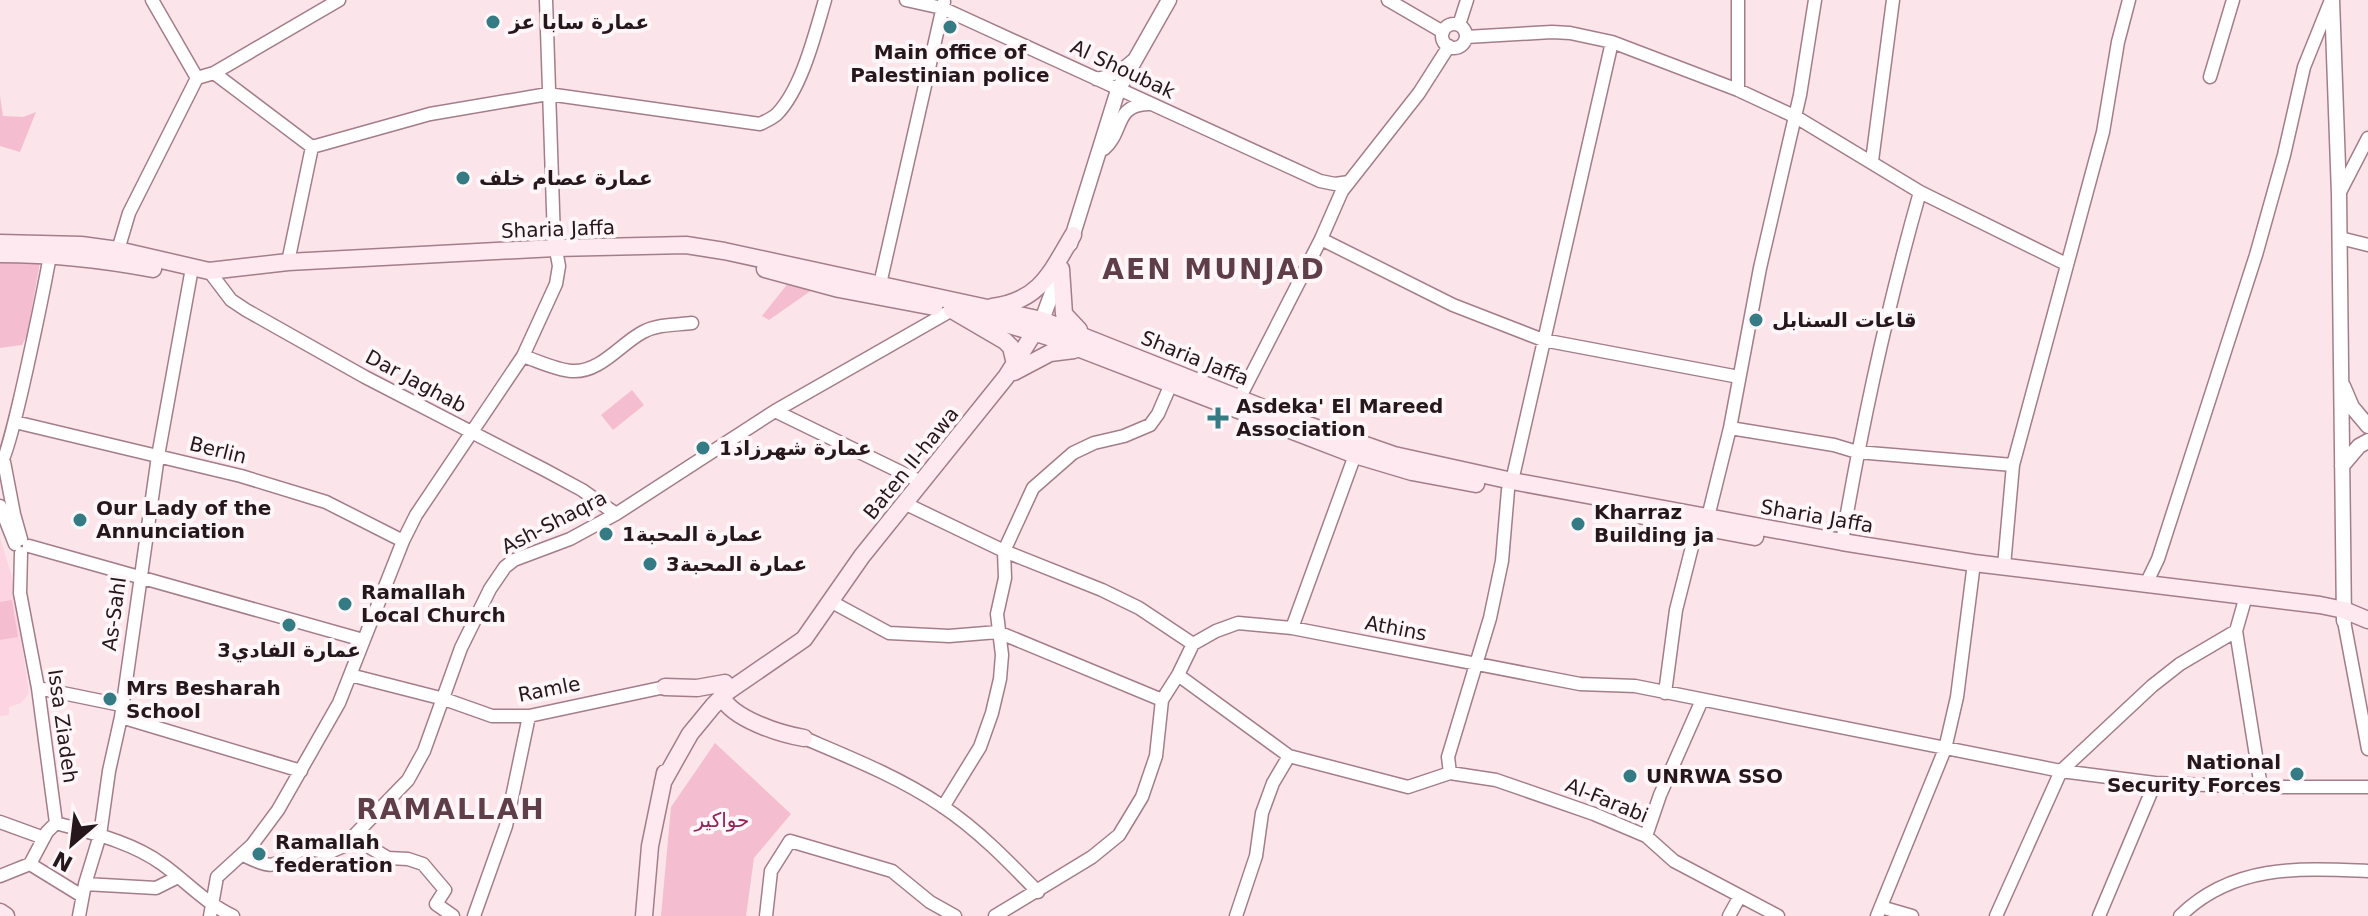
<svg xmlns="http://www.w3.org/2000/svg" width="2368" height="916" font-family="'DejaVu Sans','Noto Naskh Arabic',sans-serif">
<rect width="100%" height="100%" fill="#fce4eb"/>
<path fill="#fdd5e2" d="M0 538 12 577 29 693 21 703 9 707V715L0 716Z"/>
<path fill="#f5bdd0" d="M0 96 3 116 23 117 36 112 20 152 0 146Z
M0 257H41L27 335 22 345 0 348Z
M789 282 812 290 769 320 762 316Z
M632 390 644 405 613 430 601 415Z
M12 600 18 637 0 640V602Z
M715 743 791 814 754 858 746 916H661L671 807Z"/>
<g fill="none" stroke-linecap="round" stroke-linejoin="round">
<defs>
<path id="minor" d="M152 0 197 78
M906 0 942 8 1320 181 1335 184 1349 182
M1388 0 1443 32
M1442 36a12 12 0 1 1 24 0a12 12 0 1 1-24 0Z
M1459 25 1467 0
M1466 37 1552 32 1570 33 1612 42 1738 90 1796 117 1920 192 2066 264
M214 73 312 147 288 262
M2210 77 2233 0
M1096 79C1111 77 1121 71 1132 61
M1738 90V0
M312 147 430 114 548 94 760 124C766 121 773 118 777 114 802 88 815 34 825 0
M1104 149C1124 132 1114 105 1148 104
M1872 161 1893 0
M2339 194 2368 138
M2340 238 2368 245
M1321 239 1453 305 1543 340 1739 377
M118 250 129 213 197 78 214 73 339 0
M209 271 231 300 246 310 365 377 545 470 582 490 616 514
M880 284 944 2
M523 356C538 361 556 370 572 371 600 373 620 344 643 332 658 324 676 325 692 323
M1240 397 1321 239 1342 191 1419 93 1449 46
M775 411 921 482
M15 422 241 476 326 502 403 541
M1730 428 1760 268 1800 95 1815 0
M4 462 14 514 21 539
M0 465C11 455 46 278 51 250
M1512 481 1612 42
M904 503 1004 551 1102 590 1139 608 1193 644
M0 506 15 544
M1842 542C1862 424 1887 308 1920 192
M29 546 363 640
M2004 566 2013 465 2103 132 2118 42 2129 0
M2146 584 2158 559 2256 255 2284 155 2304 67 2331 0
M830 601 889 633 949 636 998 632 1162 700
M2244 603 2236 631 2261 787
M2344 621 2368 749
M1292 628 1355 455
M350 675 444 699 492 716H529L665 687
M1178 675 1289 756 1273 783 1262 813 1256 856 1236 916
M38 688 121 705
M1665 693 1676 610 1697 527 1708 517 1730 428 1834 445 1857 452 2013 465
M121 717 301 771
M804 738C851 758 899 777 942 806 977 829 1009 862 1038 892
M1289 756 1408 787 1450 773 1496 780 1594 814 1646 836 1674 861 1778 916
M1450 773 1448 757 1490 618 1502 561 1508 490
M943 807 980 747 992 713 1000 679 1002 655 997 614 1005 578 1004 551 1033 488 1073 453 1094 443 1124 436 1150 425 1158 414 1171 384
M0 822 44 838
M56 823C92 833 132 842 162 864 186 881 205 903 233 916
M1646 836 1660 795 1702 700
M354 838 388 858 408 859 423 864 445 890 436 904 453 916
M243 855C279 873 273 863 305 848L328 853 344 846 408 780 424 751 461 648 490 589 505 567 514 560 570 539 616 514 775 411 952 310
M30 864 82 896
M0 876 30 864 47 832 56 823 38 688 20 593 21 553
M85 884 156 888 178 877
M1881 907 1912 916
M79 916 85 884 100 835 109 771 121 717 158 456 192 268
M210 916 217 877 252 845 278 810 339 703 403 541 416 515 523 356 556 284 559 266 554 239 546 0
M474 916 506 826 529 716
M766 916 771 871 790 841 892 871 930 902 955 916
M995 916 1092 857 1119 835 1142 797 1156 756 1162 700 1178 675 1193 644 1216 631 1238 623 1292 628 1580 684 1635 686 2061 771 2155 783 2261 787H2368
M1729 916 1740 896
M1877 916 1945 749 1957 697 1974 563
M1996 916 2061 771 2152 686 2180 664 2236 631
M2099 916 2155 783
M2180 916C2233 864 2300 868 2368 871"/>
<path id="tertiary" d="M2332 0 2339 194 2344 621
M1070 244 1118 90 1169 0
M1042 320 1060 271
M2343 386 2352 407 2368 426
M2342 466 2359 446 2368 441"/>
<path id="secondary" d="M0 243 81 245 118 250 209 271 288 262 555 248 686 245 724 251 1042 320 1291 419 1394 455 1512 481 1842 542 1974 563 2320 605 2344 610 2368 620
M0 254C53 254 101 259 153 269
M765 269 839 289 934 307
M1061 269 1064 314 1079 330
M992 307C1040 301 1051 272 1073 235
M952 310 1005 341 1011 347 1015 364
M980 316 1049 337 1355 455 1412 472 1476 484
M1014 372 1050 353 1074 350
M1617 511 1755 537
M665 687 697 688 725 683 722 697C733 719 780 734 804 738
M663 782 690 734 713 706 727 692 804 639 862 556 1006 377 1039 325
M0 912 6 916
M644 916 650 846 665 773"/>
</defs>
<use href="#minor" stroke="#a37e8a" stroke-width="15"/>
<use href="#tertiary" stroke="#a37e8a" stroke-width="17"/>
<use href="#secondary" stroke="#a37e8a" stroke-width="19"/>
<use href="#minor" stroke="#fff" stroke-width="12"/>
<use href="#tertiary" stroke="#fff" stroke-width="14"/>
<use href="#secondary" stroke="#fee9f1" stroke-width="16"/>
</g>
<g fill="#347b84" stroke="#fef6f8" stroke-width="3">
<circle cx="493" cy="22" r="8"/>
<circle cx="950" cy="27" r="8"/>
<circle cx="463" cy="178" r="8"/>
<circle cx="1756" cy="320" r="8"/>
<path d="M1214 406h8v8h8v8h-8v8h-8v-8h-8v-8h8z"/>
<circle cx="703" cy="448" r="8"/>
<circle cx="80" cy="520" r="8"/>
<circle cx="1578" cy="524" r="8"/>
<circle cx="606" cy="534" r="8"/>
<circle cx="650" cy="564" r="8"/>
<circle cx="345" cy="604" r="8"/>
<circle cx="289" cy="625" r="8"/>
<circle cx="110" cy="699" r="8"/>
<circle cx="2297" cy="774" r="8"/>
<circle cx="1630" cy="776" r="8"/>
<circle cx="259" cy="854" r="8"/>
</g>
<g text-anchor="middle" stroke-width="8" stroke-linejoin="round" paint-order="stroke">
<g font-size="20" font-weight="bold" fill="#25171c" stroke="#fef6f8" text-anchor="start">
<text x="509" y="29">عمارة سابا عز</text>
<text x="950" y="59" text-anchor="middle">Main office of<tspan x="950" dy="23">Palestinian police</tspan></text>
<text x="479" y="185">عمارة عصام خلف</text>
<text x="1772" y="327">قاعات السنابل</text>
<text x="1236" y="413">Asdeka' El Mareed<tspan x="1236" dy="23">Association</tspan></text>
<text x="719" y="455">عمارة شهرزاد1</text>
<text x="96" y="515">Our Lady of the<tspan x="96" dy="23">Annunciation</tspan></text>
<text x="1594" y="519">Kharraz<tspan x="1594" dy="23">Building ja</tspan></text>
<text x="622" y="541">عمارة المحبة1</text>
<text x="666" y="571">عمارة المحبة3</text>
<text x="361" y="599">Ramallah<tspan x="361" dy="23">Local Church</tspan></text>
<text x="289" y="657" text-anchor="middle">عمارة الفادي3</text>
<text x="126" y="695">Mrs Besharah<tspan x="126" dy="23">School</tspan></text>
<text x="2281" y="769" text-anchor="end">National<tspan x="2281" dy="23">Security Forces</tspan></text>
<text x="1646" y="783">UNRWA SSO</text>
<text x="275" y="849">Ramallah<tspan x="275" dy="23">federation</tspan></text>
</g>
<g font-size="20" fill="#25171c" stroke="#fef6f8">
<text transform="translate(1123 69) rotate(25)" y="7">Al Shoubak</text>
<text transform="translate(558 229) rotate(-2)" y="7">Sharia Jaffa</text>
<text transform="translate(1195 358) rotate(22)" y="7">Sharia Jaffa</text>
<text transform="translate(416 381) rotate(28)" y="7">Dar Jaghab</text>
<text transform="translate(218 450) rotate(14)" y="7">Berlin</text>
<text transform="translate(911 463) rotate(-51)" y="7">Baten II-hawa</text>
<text transform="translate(1817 516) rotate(10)" y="7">Sharia Jaffa</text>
<text transform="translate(554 522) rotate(-27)" y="7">Ash-Shaqra</text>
<text transform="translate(114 614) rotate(-82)" y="7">As-Sahl</text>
<text transform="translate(1396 628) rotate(11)" y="7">Athins</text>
<text transform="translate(549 689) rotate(-11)" y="7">Ramle</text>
<text transform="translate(63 726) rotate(82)" y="7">Issa Ziadeh</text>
<text transform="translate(1607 800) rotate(22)" y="7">Al-Farabi</text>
</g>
<g font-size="20" fill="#922558" stroke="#fef6f8">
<text x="722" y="827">حواكير</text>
</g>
<g font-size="28" font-weight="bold" letter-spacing="2" fill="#5e3e49" stroke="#fef6f8">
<text x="1214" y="279">AEN MUNJAD</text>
<text x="451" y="819">RAMALLAH</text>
</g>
</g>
<g transform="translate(72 844) rotate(208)" stroke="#fef6f8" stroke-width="6" paint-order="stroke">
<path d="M0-6L14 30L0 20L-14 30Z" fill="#25171c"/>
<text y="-12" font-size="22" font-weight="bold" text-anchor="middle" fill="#25171c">N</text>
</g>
</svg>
